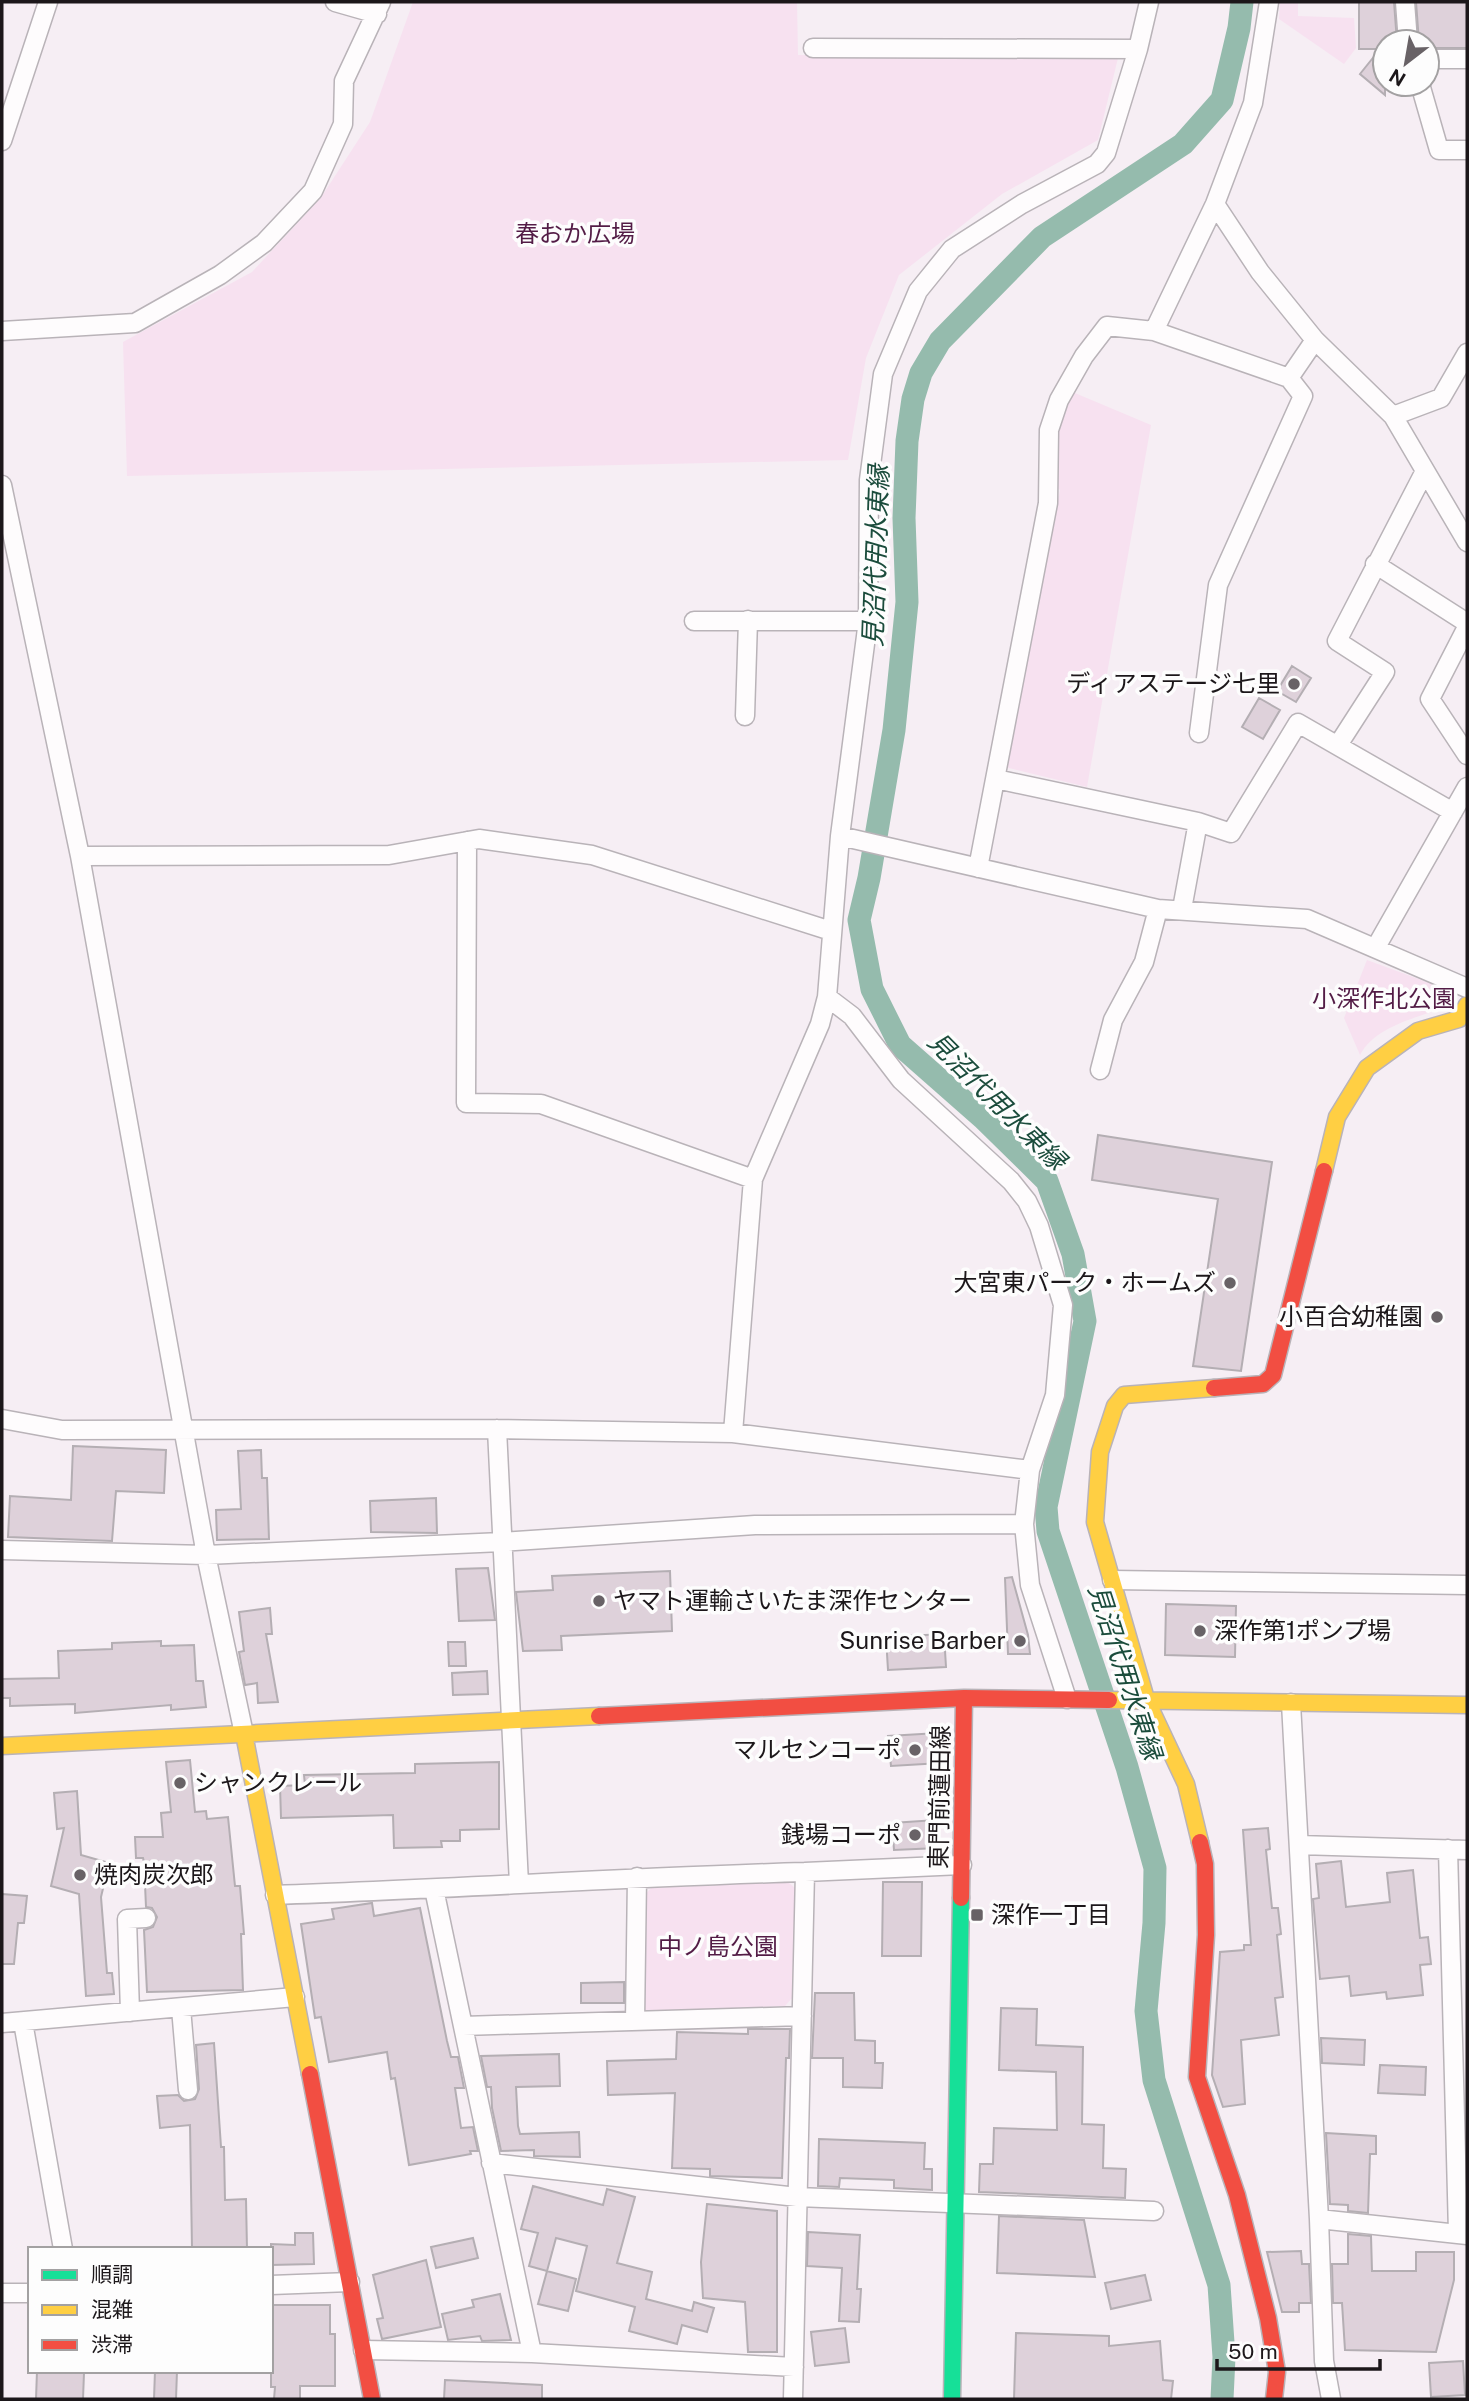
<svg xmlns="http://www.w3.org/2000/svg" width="1469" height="2401" font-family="'Public Sans','Noto Sans JP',sans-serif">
<rect width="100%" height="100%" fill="#f6eef4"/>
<path fill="#f7e1f0" d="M413 2H797L798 55 1118 58 1098 140 1002 194 899 275 866 358 848 460 127 476 123 342 252 272 320 199 370 122Z
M1280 2H1298V16L1354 18 1356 48 1344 64 1279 19Z
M1063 388 1151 425 1087 787 1005 767 1060 490 1049 482Z
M1367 960 1443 988 1442 1008C1413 1019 1375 1027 1360 1055L1344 1018Z
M788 1882 796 1889 792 1998 785 2006 645 2012 640 2007 641 1899 651 1888Z"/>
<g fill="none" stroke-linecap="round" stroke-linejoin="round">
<path stroke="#95bbad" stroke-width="23" d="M1222 2399 1224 2357 1219 2285 1154 2080 1146 2011 1154 1923 1155 1868 1127 1767 1048 1531 1046 1507 1085 1321 1073 1254 1047 1181 983 1118 900 1045 872 989 859 920 869 878 894 730 907 602 904 518 907 441 913 399 921 373 940 341 1042 237 1183 144 1222 100 1239 28 1242 2"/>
</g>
<path fill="#ded1da" stroke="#b4aeb3" stroke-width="2" d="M1359 2H1394L1397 42H1385V95L1360 74 1380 49H1359Z
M1416 2H1467V48H1427V42H1419Z
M1292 666 1311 678 1296 702 1277 691Z
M1259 698 1280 710 1263 739 1242 727Z
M1098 1135 1272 1162 1241 1371 1193 1366 1218 1199 1092 1180Z
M73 1446 166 1450 164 1493 116 1491 112 1541 8 1537 10 1496 71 1500Z
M261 1450 262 1478H267L269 1539 217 1540 216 1510 241 1509 238 1451Z
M436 1498 437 1533 371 1532 370 1501Z
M488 1568 495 1620 459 1621 456 1569Z
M670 1571 672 1631 561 1636 562 1650 523 1651 516 1592 553 1590 552 1576Z
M1012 1577 1028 1635 1030 1654H1008L1005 1578Z
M1166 1604 1236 1606 1235 1657 1165 1655Z
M270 1608 272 1634H266L278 1702 258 1703 257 1683 245 1685 239 1652 244 1651 239 1612Z
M944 1634 946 1667 888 1670 886 1637Z
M161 1641V1646L194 1645 196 1681H203L206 1707 171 1710V1705L75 1713V1704L10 1706V1698H2V1679L59 1678 58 1651 112 1649V1643Z
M448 1642H465L466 1666H449Z
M487 1671 488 1694 453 1695 452 1673Z
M938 1733 941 1763 891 1766 888 1736Z
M190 1760 195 1812 206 1811 207 1819 228 1817 235 1886H240L244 1934H241L243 1990 147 1992 144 1930 153 1927 157 1917 152 1908 146 1907 144 1862 143 1858H136L135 1837H163L161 1813 171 1812 166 1762Z
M499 1762V1829L460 1830V1841H441L442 1847 394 1848 393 1815 281 1818 280 1786 305 1785 304 1775 415 1773V1764Z
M77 1791 81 1855 109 1863 101 1897 107 1973H112L114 1994 86 1996 79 1894 51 1886 64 1828 57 1829 54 1793Z
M936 1820 938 1848 894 1850 892 1823Z
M1268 1828 1270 1849 1266 1850 1272 1908H1278L1281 1934 1277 1935 1283 1997 1275 1998 1279 2035 1241 2040 1245 2104 1223 2107 1212 2075 1220 1952 1244 1950V1945H1251L1243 1830Z
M1341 1861 1346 1907 1390 1902 1387 1873 1413 1870 1420 1938 1428 1937 1431 1964 1420 1965 1423 1995 1387 1999 1386 1992 1351 1996 1349 1976 1320 1979 1313 1899 1319 1898 1316 1864Z
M883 1882H922L921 1956H882Z
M2 1894 27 1896 24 1923H18L14 1964H2Z
M372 1903 374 1916 420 1908 447 2041 451 2057H458L464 2088H455L461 2128 473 2127 478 2151H470L471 2154 409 2165 395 2078 391 2079 387 2052 329 2062 321 2017 315 2018 301 1924 334 1919 332 1909Z
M624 1982V2003H581V1983Z
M815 1993H854L855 2040 875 2041V2063H883L882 2088 843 2087V2058H812Z
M1001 2008 1037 2009 1036 2045 1083 2047 1082 2124 1104 2125 1103 2168 1126 2169 1125 2198 979 2192 980 2164H993L994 2128 1057 2130 1056 2072 999 2070Z
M748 2029H790L789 2058H786L782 2178 710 2176V2169L672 2168 675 2093 608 2095 607 2061 676 2059 677 2032 748 2034Z
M1321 2038 1365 2040 1364 2065 1322 2063Z
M214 2043 221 2147H224L225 2200 246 2199 247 2249H192L190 2125 160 2128 157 2096 178 2095 184 2101 195 2099 199 2089 196 2045Z
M559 2054 560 2086 516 2087 518 2126 520 2134 579 2132 580 2157 534 2156V2150L501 2151 492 2108 491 2087H487L481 2056Z
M1380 2065 1426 2067 1425 2095 1378 2093Z
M1326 2133 1376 2136V2154H1370L1368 2213 1348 2211V2205L1330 2204Z
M819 2139 925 2143 924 2169H932V2190L894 2188V2180L840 2178 839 2187 818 2186Z
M533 2186 603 2205 607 2189 635 2197 617 2263 652 2272 646 2299 692 2311 694 2302 714 2308 707 2332 682 2325 677 2344 629 2331 635 2307 576 2291 587 2246 556 2238 547 2271 529 2266 538 2233 521 2229Z
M707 2204 777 2211V2352H748L745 2302 703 2298 701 2262Z
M999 2216 1084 2220 1095 2277 997 2273Z
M808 2232 860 2235 857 2289H861L859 2322 839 2321 842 2268 807 2266Z
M295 2233H313L314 2264 271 2265V2244L295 2245Z
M1348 2234 1371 2236 1372 2271H1416V2252H1454V2280L1436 2352 1345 2350 1342 2303H1333L1332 2264H1348Z
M473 2238 478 2258 436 2268 431 2247Z
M1301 2251 1302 2264H1309L1311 2303H1299V2312H1282L1267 2252Z
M426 2260 441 2327 382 2339 377 2319 383 2318 373 2275Z
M547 2271 576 2279 568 2311 538 2304Z
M1145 2275 1151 2300 1111 2309 1105 2283Z
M500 2294 511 2340 482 2341 480 2336 448 2340 442 2314 474 2307 472 2300Z
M271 2305H330V2334H335V2386H300V2399H274L275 2387H271Z
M845 2328 849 2362 815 2366 811 2332Z
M1016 2333 1109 2336V2346L1160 2341 1163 2380 1173 2381 1171 2399H1014Z
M1463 2361 1465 2395 1431 2397 1429 2363Z
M37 2371 84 2373 83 2399H36Z
M155 2371H177L176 2399H154Z
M445 2380 542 2385V2399H444Z"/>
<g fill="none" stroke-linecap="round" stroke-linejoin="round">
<defs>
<path id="street" d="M335 2 377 14
M1405 2 1408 42
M813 48 1138 49
M1427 59H1467
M1420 84 1439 150H1467
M2 141 48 2
M1215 204 1260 272 1315 340 1393 416 1467 542
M2 331 135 323 220 275 264 243 313 191 343 124 344 81 381 2
M1154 331 1215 204 1253 103 1269 2
M1289 378 1315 340
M1393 416 1441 398 1467 353
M2 485 80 856 206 1555 244 1734
M1375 564 1467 623
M694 621H868
M1467 627 1430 699 1467 755
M745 716 748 620
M1338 745 1385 672 1337 641 1425 471
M996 779 1198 822 1231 833 1298 723 1453 812
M840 836 1158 909 1307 919 1467 988
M467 841 466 1103 541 1104 753 1179
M80 856 389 855 479 839 592 855 831 931
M978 868 1048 503 1049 430 1059 400 1084 356 1107 326 1154 331 1289 378 1303 396 1218 585 1199 733
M1182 909 1198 822
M1376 947 1467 787
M827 997 852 1016 901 1080 1011 1181 1027 1201 1039 1226 1063 1305 1055 1395 1030 1470 1024 1524 1030 1585 1067 1699
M1100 1070 1113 1020 1144 962 1158 909
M2 1419 62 1430 497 1429 733 1433 1030 1470
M497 1429 519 1884
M733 1433 753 1179 820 1024 827 997 840 836 868 621 869 480 883 374 918 291 952 249 1022 204 1097 164 1106 153 1138 49 1149 2
M2 1550 206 1555 502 1542 755 1525 1024 1524
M1112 1580 1467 1585
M1291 1703 1319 2219 1324 2361 1331 2399
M1299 1845 1467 1850
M1448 1849 1458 2233
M805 1872 962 1865
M434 1889 532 2353
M275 1895C452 1889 628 1877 805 1872L793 2399
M181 2008 188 2090
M130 2012 127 1919 146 1918
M635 2021 637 1877
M23 2022 63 2249
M2 2023 295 1997
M463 2026 802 2016
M491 2163 797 2197 1154 2211
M1319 2219 1467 2235
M271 2285 350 2282
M2 2293H30
M363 2350 532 2353 794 2367"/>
<path id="fast" d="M952 2399 961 1898"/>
<path id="slow" d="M1324 1171 1337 1117 1367 1068 1418 1031 1459 1019 1467 1005
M1109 1700 1467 1705
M244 1734 310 2074
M2 1746 599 1716
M1200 1842 1186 1784 1146 1699 1095 1522 1100 1452 1115 1406 1124 1395 1214 1388"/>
<path id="jam" d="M1214 1388 1263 1384 1273 1375 1324 1171
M599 1716 964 1698
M1200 1842 1205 1864 1206 1935 1197 2077 1237 2195 1268 2318 1277 2372 1274 2399
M961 1898 964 1698 1109 1700
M310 2074 372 2399"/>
</defs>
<use href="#street" stroke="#b9b3b8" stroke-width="21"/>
<use href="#fast" stroke="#b9b3b8" stroke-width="19"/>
<use href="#slow" stroke="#b9b3b8" stroke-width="19"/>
<use href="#jam" stroke="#b9b3b8" stroke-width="19"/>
<use href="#street" stroke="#fefcfd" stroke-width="18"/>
<use href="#fast" stroke="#16e098" stroke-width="16"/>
<use href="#slow" stroke="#ffcf43" stroke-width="16"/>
<use href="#jam" stroke="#f24e42" stroke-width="16"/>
</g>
<g fill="#686266" stroke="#fdfdfd" stroke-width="2.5">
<circle cx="1294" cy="684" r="7"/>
<circle cx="1230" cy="1283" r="7"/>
<circle cx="1437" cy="1317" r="7"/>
<circle cx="599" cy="1601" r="7"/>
<circle cx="1200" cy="1631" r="7"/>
<circle cx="1020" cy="1641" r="7"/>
<circle cx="915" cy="1750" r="7"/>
<circle cx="180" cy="1783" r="7"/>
<circle cx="915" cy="1835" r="7"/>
<circle cx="80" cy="1875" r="7"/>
<rect x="970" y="1908" width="14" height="14" rx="3.5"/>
</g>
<g text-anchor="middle" stroke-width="7" stroke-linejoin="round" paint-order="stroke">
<g font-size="24" fill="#531c46" stroke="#fdfdfd">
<text x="575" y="242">春おか広場</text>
<text x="1384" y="1007">小深作北公園</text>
<text x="718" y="1955">中ノ島公園</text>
</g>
<g font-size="24" fill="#1c171a" stroke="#fdfdfd" text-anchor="end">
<text x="1280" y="692">ディアステージ七里</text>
<text x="1216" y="1291">大宮東パーク・ホームズ</text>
<text x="1423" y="1325">小百合幼稚園</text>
<text x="613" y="1609" text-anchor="start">ヤマト運輸さいたま深作センター</text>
<text x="1214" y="1639" text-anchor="start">深作第1ポンプ場</text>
<text x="1006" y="1649">Sunrise Barber</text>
<text x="901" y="1758">マルセンコーポ</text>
<text x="194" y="1791" text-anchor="start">シャンクレール</text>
<text x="901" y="1843">銭場コーポ</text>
<text x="94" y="1883" text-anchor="start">焼肉炭次郎</text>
<text x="991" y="1923" text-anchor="start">深作一丁目</text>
</g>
<g font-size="24" fill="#1c171a" stroke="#fdfdfd">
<text transform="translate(940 1797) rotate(-89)" y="8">東門前蓮田線</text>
</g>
<g font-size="26" font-style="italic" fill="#1b4c3c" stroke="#fdfdfd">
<text transform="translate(876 556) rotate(-88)" y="9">見沼代用水東縁</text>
<text transform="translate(997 1101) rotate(45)" y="9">見沼代用水東縁</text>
<text transform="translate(1125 1672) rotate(72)" y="9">見沼代用水東縁</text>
</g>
</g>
<rect width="1469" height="2401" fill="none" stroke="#1c171a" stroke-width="7"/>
<rect x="28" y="2247" width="245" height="126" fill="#fdfdfd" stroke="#a3a1a2" stroke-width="2"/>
<rect x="42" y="2270" width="35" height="10" fill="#16e098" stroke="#a3a1a2" stroke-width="2"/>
<text x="91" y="2282" font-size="21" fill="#1c171a">順調</text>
<rect x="42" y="2305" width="35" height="10" fill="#ffcf43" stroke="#a3a1a2" stroke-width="2"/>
<text x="91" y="2317" font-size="21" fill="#1c171a">混雑</text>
<rect x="42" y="2340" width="35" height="10" fill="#f24e42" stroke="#a3a1a2" stroke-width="2"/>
<text x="91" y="2352" font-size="21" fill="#1c171a">渋滞</text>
<g transform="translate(1406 63) rotate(211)"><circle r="33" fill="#fdfdfd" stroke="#a3a1a2" stroke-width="2"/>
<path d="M0-5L12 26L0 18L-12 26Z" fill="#686266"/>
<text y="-10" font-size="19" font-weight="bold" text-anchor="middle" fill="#1c171a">N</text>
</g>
<path d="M1217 2359v10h163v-10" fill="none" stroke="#1c171a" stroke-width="3.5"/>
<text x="1228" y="2359" font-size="21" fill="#1c171a" stroke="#fdfdfd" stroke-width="5" paint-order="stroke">50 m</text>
</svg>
